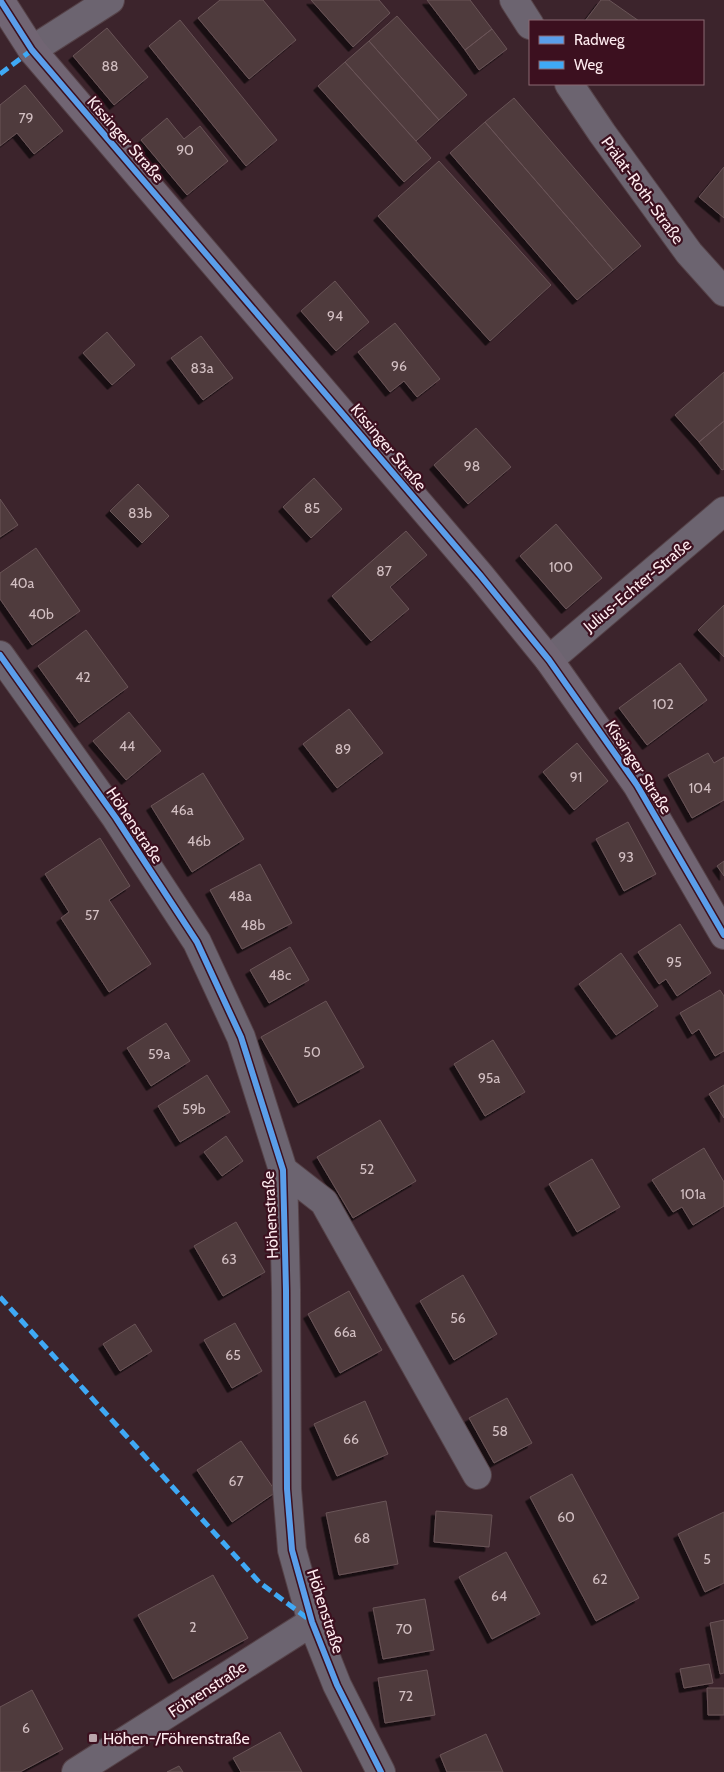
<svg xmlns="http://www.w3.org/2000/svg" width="724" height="1772" font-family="Cabin,sans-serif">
<defs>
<filter id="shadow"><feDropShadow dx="-4.5" dy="4.5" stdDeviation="0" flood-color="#0009"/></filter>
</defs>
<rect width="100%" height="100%" fill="#3c242c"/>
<path fill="#503a3d" stroke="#695457" filter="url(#shadow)" d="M220 0H263L296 40 249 79 198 18Z
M311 0H379L390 13 353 47Z
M427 0H470L492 29 465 50Z
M601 0H609L639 21H585Z
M397 16 467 95 439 120 369 41Z
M180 20 277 140 246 166 149 46Z
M107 28 148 77 114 105 73 56Z
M492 29 507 49 479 70 465 50Z
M369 41 439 120 416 141 345 62Z
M345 62 431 158 404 182 318 86Z
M25 85 63 131 34 154 17 133 0 146V105Z
M514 98 641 246 613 270 485 122Z
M167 118 184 139 200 126 228 161 187 195 141 140Z
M485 122 613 270 577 300 450 153Z
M439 161 551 285 490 341 378 216Z
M724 167V218L699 197Z
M335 281 369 322 336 351 301 311Z
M395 323 440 379 417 397 404 381 390 392 358 352Z
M107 332 135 365 112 385 83 353Z
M201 336 233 378 203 400 171 358Z
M724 372V421L699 442 675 415Z
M724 421V469L722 470 699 442Z
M476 428 511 467 468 504 434 465Z
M314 478 342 509 311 538 283 507Z
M138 484 169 516 142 543 110 511Z
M0 499 18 525 0 537Z
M556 524 602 578 566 609 520 556Z
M406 531 427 555 390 587 409 609 371 641 332 596Z
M36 548 80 611 32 645 0 599V573Z
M724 605V657L698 630Z
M86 630 128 687 79 723 38 666Z
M680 663 707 700 647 745 619 708Z
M349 709 383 753 337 788 303 744Z
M129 712 161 751 126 780 93 741Z
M577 743 608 781 574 810 543 772Z
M708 753 714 763 724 757V800L692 818 668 775Z
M203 773 244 839 192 872 151 806Z
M628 822 656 874 624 891 596 839Z
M100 838 130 886 109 900 151 964 109 992 61 918 69 912 45 874Z
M724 861V876L717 866Z
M260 864 292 923 242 949 210 890Z
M680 924 711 973 677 996 666 979 659 984 638 952Z
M290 947 309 980 269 1003 250 970Z
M621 953 658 1006 616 1035 579 984Z
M720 990 724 996V1051L715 1056 699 1029 692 1034 680 1013Z
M326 1001 364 1067 298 1103 261 1037Z
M166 1023 190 1061 151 1086 127 1048Z
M493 1040 525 1092 485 1116 454 1064Z
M207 1075 230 1112 180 1142 158 1106Z
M724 1085V1118L709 1094Z
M380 1120 416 1181 353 1218 317 1157Z
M226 1136 243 1161 222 1176 204 1152Z
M704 1148 724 1182V1206L693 1225 682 1207 673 1212 652 1180Z
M592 1159 620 1207 577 1232 549 1184Z
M236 1222 265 1272 223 1296 194 1246Z
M463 1275 497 1334 454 1360 420 1301Z
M349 1291 382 1350 340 1373 308 1314Z
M235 1323 262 1371 232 1388 204 1340Z
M135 1324 152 1351 120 1371 103 1344Z
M507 1398 532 1443 494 1463 469 1418Z
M365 1401 388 1454 337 1476 314 1424Z
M241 1441 276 1492 232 1522 197 1470Z
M572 1474 639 1598 596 1621 530 1497Z
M386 1501 398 1564 339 1575 326 1513Z
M436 1511 492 1515 489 1547 434 1542Z
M724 1512V1583L705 1592 678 1534Z
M506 1552 540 1614 492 1639 459 1577Z
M213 1575 248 1638 173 1679 138 1615Z
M425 1599 434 1650 383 1659 373 1608Z
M724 1620V1673L720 1674 710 1623Z
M709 1664 713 1683 684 1688 680 1669Z
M427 1670 435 1715 385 1723 378 1678Z
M707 1688H724V1715H708Z
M32 1690 63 1749 20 1772H0V1707Z
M280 1732 302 1772H241L233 1758Z
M486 1734 503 1772H447L440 1755Z
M179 1766 183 1772H167Z"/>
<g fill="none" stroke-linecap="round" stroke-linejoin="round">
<defs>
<path id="street" d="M514 0 530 25
M32 50 110 0
M569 84 602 133 689 253 724 292
M0 655 116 818 197 942 241 1037 283 1170 286 1290 287 1489 292 1550 312 1622 337 1685 381 1772
M549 660 724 511
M283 1170 324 1202 477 1475
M76 1772 312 1622"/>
<path id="secondary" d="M0 0 32 50 480 575 549 660 637 785 724 935"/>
</defs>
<use href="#street" stroke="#554248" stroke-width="30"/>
<use href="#secondary" stroke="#554248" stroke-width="30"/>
<use href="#street" stroke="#6c6470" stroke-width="28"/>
<use href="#secondary" stroke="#716573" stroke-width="28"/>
<path stroke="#3fa9f5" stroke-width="5" stroke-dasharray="10 5" stroke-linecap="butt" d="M0 74 32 50
M0 1297 259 1582 311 1621"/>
<defs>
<path id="cycleway" d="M0 0 32 50 480 575 549 660 637 785 724 935
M0 655 116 818 197 942 241 1037 283 1170 286 1290 287 1489 292 1550 312 1622 337 1685 381 1772"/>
</defs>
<use href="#cycleway" stroke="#3c101f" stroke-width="9"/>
<use href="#cycleway" stroke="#5a9eea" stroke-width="6"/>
</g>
<rect fill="#baa5ab" stroke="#3c101f" stroke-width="2" x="88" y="1733" width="10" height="10" rx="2.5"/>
<g text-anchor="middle" stroke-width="4.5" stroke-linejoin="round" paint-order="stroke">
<g font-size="14" fill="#d2bfc2">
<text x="110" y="71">88</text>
<text x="26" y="123">79</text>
<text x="185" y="155">90</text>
<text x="335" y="321">94</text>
<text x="399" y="371">96</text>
<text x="202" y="373">83a</text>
<text x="472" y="471">98</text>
<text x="312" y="513">85</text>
<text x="140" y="518">83b</text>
<text x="561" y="572">100</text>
<text x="384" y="576">87</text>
<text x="22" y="588">40a</text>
<text x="41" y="619">40b</text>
<text x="83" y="682">42</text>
<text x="663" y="709">102</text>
<text x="127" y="751">44</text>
<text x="343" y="754">89</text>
<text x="576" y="782">91</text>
<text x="700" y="793">104</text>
<text x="182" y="815">46a</text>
<text x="199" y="846">46b</text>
<text x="626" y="862">93</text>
<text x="240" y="901">48a</text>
<text x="92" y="920">57</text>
<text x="253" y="930">48b</text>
<text x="674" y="967">95</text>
<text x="280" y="980">48c</text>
<text x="312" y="1057">50</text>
<text x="159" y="1059">59a</text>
<text x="489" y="1083">95a</text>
<text x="194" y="1114">59b</text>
<text x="367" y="1174">52</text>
<text x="693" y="1199">101a</text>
<text x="229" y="1264">63</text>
<text x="458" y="1323">56</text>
<text x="345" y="1337">66a</text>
<text x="233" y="1360">65</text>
<text x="500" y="1436">58</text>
<text x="351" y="1444">66</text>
<text x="236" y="1486">67</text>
<text x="566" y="1522">60</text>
<text x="362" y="1543">68</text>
<text x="707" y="1564">5</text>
<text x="600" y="1584">62</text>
<text x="499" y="1601">64</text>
<text x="193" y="1632">2</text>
<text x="404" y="1634">70</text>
<text x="406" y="1701">72</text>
<text x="26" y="1733">6</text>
</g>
<g font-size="16" fill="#feebef" stroke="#3c101f">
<text transform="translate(126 139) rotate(49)" y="6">Kissinger Straße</text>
<text transform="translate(643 190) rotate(54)" y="6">Prälat-Roth-Straße</text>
<text transform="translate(389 447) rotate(50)" y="6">Kissinger Straße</text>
<text transform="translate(637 585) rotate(-40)" y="6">Julius-Echter-Straße</text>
<text transform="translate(639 767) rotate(57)" y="6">Kissinger Straße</text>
<text transform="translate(135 825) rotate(56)" y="6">Höhenstraße</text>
<text transform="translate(270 1215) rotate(-93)" y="6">Höhenstraße</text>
<text transform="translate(326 1611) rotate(72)" y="6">Höhenstraße</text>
<text transform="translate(207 1689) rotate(-33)" y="6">Föhrenstraße</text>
</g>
<g font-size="16" fill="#feebef" stroke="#3c101f" text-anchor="start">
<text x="103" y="1744">Höhen-/Föhrenstraße</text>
</g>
</g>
<rect x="529" y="20" width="175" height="65" fill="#3c101f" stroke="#8a6872"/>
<rect x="539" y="36" width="25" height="8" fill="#5a9eea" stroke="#8a6872"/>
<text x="574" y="45" font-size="15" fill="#feebef">Radweg</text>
<rect x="539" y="61" width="25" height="8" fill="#3fa9f5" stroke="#8a6872"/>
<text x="574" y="70" font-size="15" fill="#feebef">Weg</text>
</svg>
